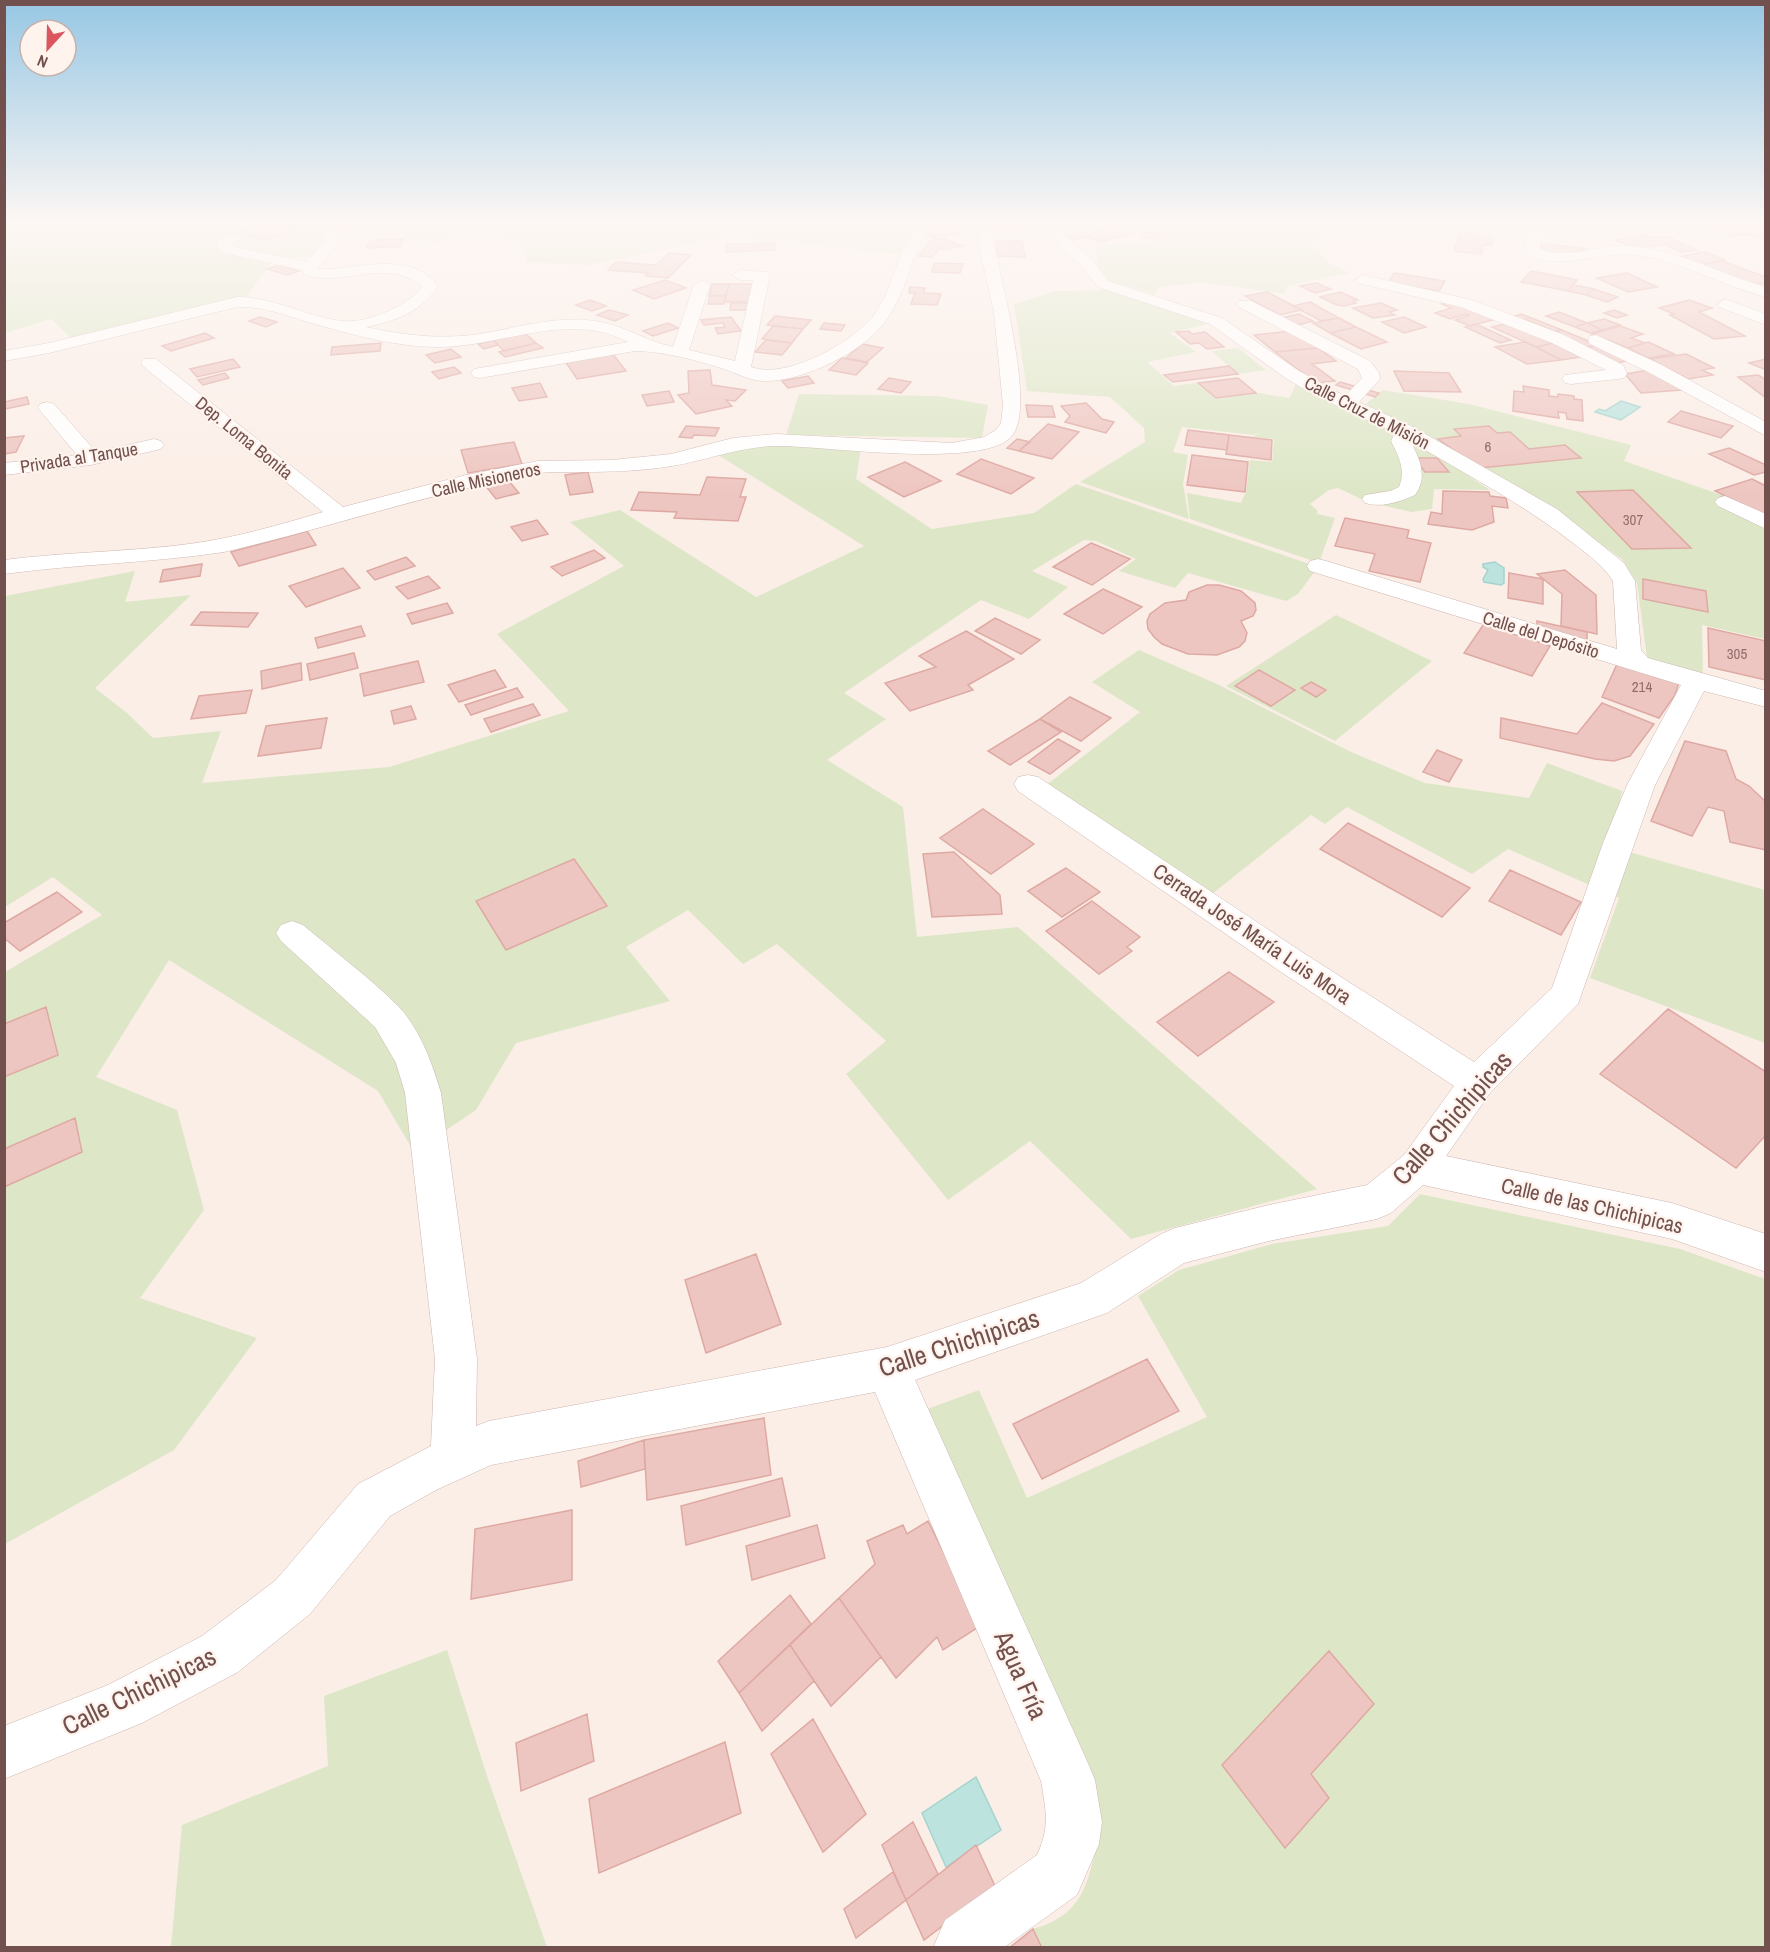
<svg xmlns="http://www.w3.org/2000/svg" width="1770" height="1952" font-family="'Archivo Narrow',sans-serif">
<rect width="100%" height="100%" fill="#fbeee7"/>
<path fill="#dde7c7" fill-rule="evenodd" d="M5 221H308L331 234 313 256 283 259 271 263 244 300 72 339 51 319 5 333ZM278 221 301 229 265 240 242 232Z
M386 221H910L913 228 900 254 730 235 588 265 528 262 519 241 466 230 438 243 412 241Z
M1108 221H1234C1255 233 1297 211 1319 222 1324 225 1330 230 1335 233L1310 240 1329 263 1351 274 1335 275 1288 286 1284 294 1201 282 1159 287 1154 294 1110 281 1097 265V244C1121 245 1152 251 1168 230Z
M1105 290 1172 310 1207 324 1170 333 1196 352 1147 362 1174 386 1196 383 1216 399 1259 393 1289 398 1296 384 1411 438 1490 490 1434 489 1432 509 1412 512 1367 502 1338 488 1329 490 1310 504 1317 510V514L1335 518 1319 563 1190 519 1187 493 1241 503 1246 492 1250 460 1272 462 1274 439 1252 437 1261 432 1253 435 1182 427 1173 452 1188 455 1183 484 1189 519 1080 482 1145 442 1144 428 1110 397 1027 391 1014 304 1056 291Z
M1238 348 1266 370 1238 374 1211 351Z
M1383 390 1469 404 1631 445 1624 461 1733 499 1765 515V639L1702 625 1703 678 1647 659 1637 583 1622 559 1555 512 1366 404Z
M799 394 937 396 988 405 982 438 786 435Z
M773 444 861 448 856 479 932 529 1034 513 1076 484 1318 567 1298 594 1286 601 1188 573 1175 588 1119 571 1136 559 1096 541 1084 540 1032 571 1068 587 1029 619 981 600 844 693 886 719 827 760 903 807 917 937 1018 927 1317 1189 1131 1239 1030 1141 948 1200 846 1074 886 1041 777 944 743 964 688 910 626 947 670 1001 516 1043 476 1110 414 1152 378 1091 169 960 96 1077 177 1110 204 1210 140 1298 257 1338 174 1450 5 1544V1187L82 1152 75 1118 5 1149V1077L58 1054 46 1007 5 1024V972L102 915 53 877 5 907V596L135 571 125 602 191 595 95 688 127 713 153 738 221 731 202 783 389 767 569 711 497 634 624 566 570 522 620 510 756 597 864 546 715 453ZM574 859 606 906 506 950 476 901Z
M1336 615 1432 661 1335 741 1226 686Z
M1139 650 1217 684 1351 752 1425 783 1529 798 1547 763 1622 791 1611 847 1765 890V1043L1590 978 1619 898 1508 849 1472 874 1347 807 1325 824 1311 815 1207 898 1045 786 1140 712 1092 682Z
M1420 1194 1680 1249 1765 1279V1947H1042L1033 1929C1081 1915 1087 1888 1097 1843L922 1411 979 1390 1027 1498 1207 1417 1138 1296 1179 1270 1272 1244 1388 1226Z
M447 1650 488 1779 547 1947H171L182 1825 328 1766 324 1696Z"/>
<path fill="#bde3de" stroke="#a4d4ce" stroke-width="1.5" d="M1621 401 1640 407 1621 420 1595 412 1599 409 1605 411Z
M1495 562 1504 568V583L1501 585 1484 582 1483 579 1488 570 1483 567V564Z
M976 1777 1001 1830 946 1867 922 1813Z"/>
<path fill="#eec6c1" stroke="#dfa9a3" stroke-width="1.5" d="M276 221 299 229 263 240 240 232Z
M329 221H351L358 225 342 232Z
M993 221H1026L1022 225 1032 227 1029 231H1017L986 227Z
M1469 221H1513L1518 223 1482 227Z
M1728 224 1738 228 1766 226V233H1759L1766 237H1755L1748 234 1732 236 1710 225Z
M950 225 961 230 957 231 961 233 931 237 922 234Z
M1116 226 1134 233 1101 242 1088 237 1071 240 1062 236 1081 232 1086 234Z
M1460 231 1493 238 1491 246 1484 245 1481 254 1454 251Z
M1147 232H1155L1161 234 1160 237 1153 239 1144 237 1142 234Z
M1643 235 1652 238 1668 237 1697 250 1680 252 1664 244 1640 249 1615 240Z
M933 238 947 239 962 246 944 250 939 248 932 257 919 256Z
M404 239 400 247 366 248 372 240Z
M993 240 1022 241 1025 257 995 256Z
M774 243 775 250 726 252V244Z
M1539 243 1587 249 1554 255 1536 253Z
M1704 252 1725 260 1696 266 1673 258Z
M669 253 691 255 668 278 645 276 648 273 608 270 616 262 656 265Z
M1722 261 1766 277V283L1755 285 1696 266Z
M934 263 963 264 960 273 932 272Z
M279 265 299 271 287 275 267 269Z
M1531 271 1577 280 1568 291 1521 282Z
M1394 273 1445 281 1439 291 1388 283Z
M1627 273 1657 287 1628 292 1597 278Z
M665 280 686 288 654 299 633 290Z
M1316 283 1331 289 1315 293 1300 286Z
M712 284H729L726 296H709Z
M729 284H752L749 302H724Z
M1573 285 1594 289 1586 295 1568 291Z
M910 287 925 288 924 293 941 294 937 305 911 304 915 293H909Z
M1594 289 1618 297 1607 302 1586 295Z
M1267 292 1302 310 1279 315 1245 296Z
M1340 292 1358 300 1353 301 1356 303 1345 306 1337 305 1320 297Z
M710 296H726L724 304H708Z
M590 300 606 306 592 311 576 305Z
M1689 300 1712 308 1699 312 1745 336 1714 339 1670 315 1674 314 1659 308Z
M1310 302 1339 318 1321 321 1293 306Z
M1454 302 1496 319 1470 326 1455 320 1469 315 1466 314 1450 319 1435 313 1451 308 1442 304Z
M731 303H749L747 310H730Z
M1381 303 1397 310 1389 312 1395 315 1373 318 1353 308Z
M609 310 628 315 615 321 597 315Z
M1614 310 1627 315 1617 318 1604 313Z
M1559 312 1587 323 1575 327 1546 316Z
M1299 314 1313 321 1294 326 1280 318Z
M1521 314 1562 330 1556 332 1525 319 1518 321 1510 318Z
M775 316 811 320 803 329 767 325Z
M260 317 277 322 266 327 249 321Z
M731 317 741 331 718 334 715 328 725 327 723 323 704 325 701 320Z
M1404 317 1426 327 1404 333 1382 322Z
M1339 318 1356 327 1330 333 1313 323Z
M1604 319 1620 325 1602 330 1587 323Z
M668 323 678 328 653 336 643 331Z
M824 323 845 325 841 331 820 329Z
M1508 323 1553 343 1536 347 1492 327Z
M1587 323 1602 330 1590 333 1575 327Z
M1476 324 1511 340 1500 343 1465 327Z
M773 326 803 329 792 343 762 339Z
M1620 326 1643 334 1631 338 1645 343 1628 348 1592 334Z
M1356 327 1387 342 1361 349 1330 333Z
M1562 330 1598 345 1584 348 1551 332Z
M1189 331 1192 334 1205 332 1224 347 1207 349 1199 343 1190 344 1176 332Z
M1292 331 1318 348 1275 352 1254 335Z
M205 333 214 338 171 351 162 346Z
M525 333 536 343 504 351 493 340Z
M493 340 498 345 484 349 478 344Z
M766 340 792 343 782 355 755 352Z
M1525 342 1536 347 1561 360 1527 364 1495 347Z
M1648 342 1674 354 1648 358 1628 348Z
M381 343 380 351 331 355 332 347Z
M536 343 543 348 505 357 499 352Z
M1553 343 1580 357 1561 360 1536 347Z
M862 344 883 348 867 362 846 358Z
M1598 345 1633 359 1618 363 1584 348Z
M1318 348 1336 361 1312 364 1335 381 1316 383 1275 352Z
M451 349 461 357 435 363 426 355Z
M612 353 626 371 577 379 565 361Z
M1686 354 1714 368 1702 370 1713 375 1688 379 1650 359Z
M842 358 868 363 856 375 829 370Z
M233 359 240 367 197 377 190 369Z
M1766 359V370L1749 363Z
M1229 366 1238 374 1173 382 1164 375Z
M454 367 461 373 439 379 432 372Z
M710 370 712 385 746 390 735 401 726 400 732 406 696 414 678 395 689 393 688 371Z
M1649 370 1683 390 1641 393 1625 374Z
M1394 371 1449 373 1461 392 1404 391Z
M225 373 229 378 203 385 198 380Z
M1758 375 1766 380V398L1738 377Z
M808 376 814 383 788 388 782 381Z
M889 378 911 382 901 393 878 389Z
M1238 378 1256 393 1216 398 1198 383Z
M1340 382 1379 393 1375 397 1336 385Z
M540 383 547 397 519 401 512 388Z
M1523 386 1549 390V396L1558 397V394L1574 396V399L1582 400 1583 421 1567 419 1566 413 1558 412 1559 418 1513 411 1514 391 1524 392Z
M669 391 674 402 647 406 642 395Z
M27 397 29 404 5 409 4 402Z
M1086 403 1102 419 1114 422 1106 433 1065 422 1070 416 1061 406Z
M1026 405 1052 406 1055 417H1028Z
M1681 411 1733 426 1721 438 1668 422Z
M1048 424 1079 432 1052 459 1019 451Z
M686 426 719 428 715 436 694 435 692 438 679 437Z
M1489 426 1497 433 1510 432 1529 449 1565 445 1581 458 1479 468 1438 439 1461 436 1454 429Z
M1188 430 1229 435 1227 450 1185 445Z
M1229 435 1272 440 1271 460 1226 454Z
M24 436 16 452 4 454V438Z
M1017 439 1030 442 1019 451 1007 448Z
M514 442 522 464 468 473 461 450Z
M1729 448 1766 465V472L1754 475 1709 454Z
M1192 455 1248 462 1245 492 1187 485Z
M1414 458H1437L1449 472H1425Z
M981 459 1034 478 1011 494 957 474Z
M905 462 941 481 904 497 868 477Z
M588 472 593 492 570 495 565 475Z
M707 477 746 479 740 497H746L738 521 674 518 677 512 631 510 639 492 700 495Z
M1752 479 1766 486V516L1715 491Z
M508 480 519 493 496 499 485 485Z
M1633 490 1691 548 1632 549 1577 492Z
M1443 491 1489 492 1490 496 1506 498 1508 508 1492 506 1494 522 1472 530 1428 524 1431 512 1442 514Z
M1345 518 1409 530 1407 538 1431 543 1420 582 1369 571 1375 554 1335 546Z
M537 520 548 534 522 541 511 527Z
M307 531 316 545 239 566 231 552Z
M1091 543 1130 559 1092 585 1053 567Z
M594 550 605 558 562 576 551 567Z
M406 557 415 566 375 580 367 571Z
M202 564 200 576 160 582 163 570Z
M343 568 360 588 306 607 289 586Z
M1565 570 1596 595 1597 634 1561 626 1562 594 1537 574Z
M1509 573 1543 579V604L1508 598Z
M428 576 440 588 408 599 396 587Z
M1643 579 1706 591 1708 612 1643 599Z
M1207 585H1219L1241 591 1255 603 1256 610 1253 616 1241 621 1247 633 1245 641 1239 647 1217 655 1188 654 1162 644 1154 637 1148 629 1147 621 1150 614 1165 603 1186 600 1189 592Z
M1103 589 1142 607 1103 634 1064 614Z
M447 603 453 613 412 624 407 614Z
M201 612 258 613 248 627 191 625Z
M995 618 1040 640 1021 654 975 631Z
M1537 621 1587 632V644L1537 630Z
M1484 624 1550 646 1532 676 1464 653Z
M361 626 365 636 318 648 315 638Z
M1708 628 1766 641V680L1709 667Z
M966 631 1014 659 968 685 973 690 910 711 885 683 936 667 919 656Z
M354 653 358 668 310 680 307 664Z
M418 661 424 682 364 696 360 674Z
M1618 662 1680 679 1675 695 1659 718 1602 697Z
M301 663 302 680 262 689 261 671Z
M495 670 506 687 459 702 448 685Z
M1259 670 1295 690 1271 706 1235 686Z
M1311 682 1326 690 1316 697 1301 688Z
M517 688 523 697 471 715 465 705Z
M252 690 246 713 191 719 199 696Z
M1070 697 1111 718 1081 741 1040 719Z
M1602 703 1654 724 1630 756 1614 761 1595 759 1500 738 1501 718 1577 734Z
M533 704 540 715 491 732 484 719Z
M411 706 416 719 394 724 391 711Z
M327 718 321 748 258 756 266 726Z
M1040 719 1061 732 1010 765 988 751Z
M1058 739 1080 751 1050 774 1028 762Z
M1685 741 1726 751 1736 779 1749 786 1766 802V850L1730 842 1724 811 1708 807 1692 836 1651 821Z
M1437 750 1462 760 1449 782 1423 772Z
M983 809 1034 844 991 874 940 838Z
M1348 823 1470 888 1442 917 1320 849Z
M954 852 1000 895 1002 914 932 917 923 854Z
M574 859 607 906 506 950 476 901Z
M1066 868 1100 892 1062 917 1028 891Z
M1510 870 1581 902 1561 935 1489 901Z
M57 892 82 912 20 951 4 938V923Z
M1092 901 1140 937 1127 947 1132 951 1099 974 1046 931Z
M1229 972 1274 1002 1198 1056 1157 1022Z
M46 1007 58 1055 4 1077V1024Z
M1668 1009 1766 1072V1135L1736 1168 1600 1074Z
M75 1118 82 1152 4 1187V1149Z
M756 1254 781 1324 706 1353 685 1280Z
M1147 1359 1179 1411 1042 1479 1013 1424Z
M764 1418 771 1475 647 1500 644 1440Z
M644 1440 645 1469 581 1487 578 1461Z
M782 1478 790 1516 686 1545 681 1506Z
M572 1510V1580L471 1599 475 1529Z
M928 1521 980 1626 943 1650 937 1637 896 1678 839 1598 875 1564 867 1541 903 1525 907 1534Z
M817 1525 825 1558 752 1580 746 1546Z
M790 1595 811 1624 739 1693 718 1661Z
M839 1598 881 1657 831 1706 790 1645Z
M790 1645 814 1681 762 1731 739 1693Z
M1329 1651 1374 1704 1311 1774 1329 1798 1285 1848 1222 1765Z
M587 1714 594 1761 521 1791 516 1743Z
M813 1719 866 1814 823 1852 771 1754Z
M725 1742 741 1813 599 1873 589 1799Z
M913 1822 938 1874 906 1900 882 1845Z
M976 1845 995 1886 924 1940 906 1900Z
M893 1872 906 1900 856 1938 844 1909Z
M1033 1929 1042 1948H1009Z"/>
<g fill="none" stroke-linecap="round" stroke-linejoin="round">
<defs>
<path id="street" d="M302 221H318L339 234V241L318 269C356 271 409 248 438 286 421 312 396 321 366 327 401 335 436 339 472 335 510 330 547 317 586 320 620 322 642 340 673 347L694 285 702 280 710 285 689 350 735 361 753 280H740L732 275 740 270 767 272 770 275 751 367C786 380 848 344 871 319 886 301 892 276 901 255 904 249 910 241 911 234 912 230 910 225 910 221H924C926 237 918 248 912 264 905 284 898 304 885 322 863 352 802 382 764 381 749 381 735 372 721 368 696 360 661 351 635 351L480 378 474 377 471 373 474 369 628 342C569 310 501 347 439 347 395 347 350 334 308 322 285 315 262 306 237 307L49 353 4 361V351L49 343 237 297C274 297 306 317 342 321 365 324 409 306 422 287 387 255 342 289 304 274L302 270 224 253 216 246 220 238 236 233 243 237 231 244 234 247 307 262 325 241V236Z
M976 221H990C995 262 1039 408 1011 437 981 469 825 446 778 446 741 446 708 460 672 466 642 471 610 472 580 472 565 473 548 471 534 474 429 493 328 528 224 552 151 563 77 564 4 574V560C66 552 128 552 189 544 235 538 279 525 323 512L144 367 141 363 144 359H156L343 507 466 475 538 461 612 460 671 454 733 438 776 434 952 443 984 437 996 430 1001 423 1003 405 994 313 978 241Z
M1062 221H1082L1080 224 1060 232 1092 259 1108 281 1222 318 1299 371 1345 396 1362 378 1358 369 1239 307 1237 304 1239 301H1251L1370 361 1379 373 1380 379 1359 402 1413 427 1557 509 1624 563 1635 581 1641 650 1648 658 1766 691V707L1704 691 1655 785 1578 1004 1490 1093 1446 1156 1672 1203 1766 1234V1272L1672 1239 1423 1185 1391 1213 1377 1219 1269 1241 1184 1263 1107 1313 915 1380 1087 1761 1095 1780 1102 1822 1099 1844 1077 1895 1003 1948H933L945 1920 1037 1855C1050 1827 1046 1811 1041 1781L875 1392 491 1465 436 1490 390 1516 310 1614 238 1672 142 1723 4 1779V1726L108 1685 202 1636 276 1580 358 1484 431 1446 435 1359 405 1093 396 1063 375 1027 281 941 276 933 281 925 292 921 303 925C334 951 369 977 398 1006 420 1029 432 1063 441 1093L477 1359 476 1426 489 1421 887 1347 1081 1283 1161 1234 1175 1228 1269 1205 1367 1185 1404 1155 1454 1086 1281 972 1018 791 1014 784 1018 777 1028 775 1038 777 1305 954 1474 1062 1552 988 1603 843 1627 785 1681 685 1310 571 1307 566 1310 561 1318 559 1326 561 1617 649 1613 581C1603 565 1587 554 1573 543 1523 504 1466 474 1411 442 1420 460 1428 477 1415 495 1399 502 1382 508 1365 503L1362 499 1365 495 1390 491 1399 487C1406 470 1399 457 1391 441L1395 433 1316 396 1287 379 1210 324 1098 287 1081 265 1045 232 1054 223Z
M1452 221H1466L1468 223 1461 227Z
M1534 221H1548L1539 248C1564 261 1598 245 1625 246 1674 247 1719 274 1766 287V297C1719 285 1675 257 1626 254 1599 253 1543 274 1524 250Z
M1363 275 1472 300 1564 335 1623 365 1627 374 1624 378 1618 379 1571 384 1565 383 1562 379 1565 375 1606 370 1552 343 1461 307 1358 283 1355 280Z
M1725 299 1766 314V325L1719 307 1717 304Z
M1596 335 1660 364 1766 422V436L1648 372 1590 344 1588 340 1590 336Z
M47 402 54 404 96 452 154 439 161 441 164 445 161 449 91 465 4 475V463L77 455 38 408 40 404Z
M1725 496 1766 514V529L1718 506 1715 502 1718 498Z"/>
</defs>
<use href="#street" stroke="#ceb6b1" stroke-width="1"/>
<use href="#street" fill="#fff" fill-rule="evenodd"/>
</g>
<linearGradient id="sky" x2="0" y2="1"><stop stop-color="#97c7e4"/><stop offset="0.45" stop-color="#fdf7f4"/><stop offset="1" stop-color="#fdf7f4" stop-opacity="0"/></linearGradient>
<rect width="1770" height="494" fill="url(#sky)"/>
<g text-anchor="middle" stroke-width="4.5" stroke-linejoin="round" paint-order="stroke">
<g font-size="15" fill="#916e6b">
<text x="1488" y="452">6</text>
<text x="1633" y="525">307</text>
<text x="1737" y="659">305</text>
<text x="1642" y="692">214</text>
</g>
<g font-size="18" fill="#72504e" stroke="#fef3ed">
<text transform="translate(1367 413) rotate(27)" y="6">Calle Cruz de Misión</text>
<text transform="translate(244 438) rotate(39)" y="6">Dep. Loma Bonita</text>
<text transform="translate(79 458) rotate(-9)" y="6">Privada al Tanque</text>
<text transform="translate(486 480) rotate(-12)" y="6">Calle Misioneros</text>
<text transform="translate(1541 635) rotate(17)" y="6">Calle del Depósito</text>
</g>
<g font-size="21" fill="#72504e" stroke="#fef3ed">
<text transform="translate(1252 934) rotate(34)" y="7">Cerrada José María Luis Mora</text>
<text transform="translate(1592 1206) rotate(13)" y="7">Calle de las Chichipicas</text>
</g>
<g font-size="26" fill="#72504e" stroke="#fef3ed">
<text transform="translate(1452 1118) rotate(-49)" y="9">Calle Chichipicas</text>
<text transform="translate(959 1343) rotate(-18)" y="9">Calle Chichipicas</text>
<text transform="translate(1021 1675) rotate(66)" y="9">Agua Fría</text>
<text transform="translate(139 1691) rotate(-26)" y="9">Calle Chichipicas</text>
</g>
</g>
<rect width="1770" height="1952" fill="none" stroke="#72504e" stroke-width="12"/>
<g transform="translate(48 48) rotate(202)"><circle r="28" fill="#fef3ed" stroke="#c6b2ad" stroke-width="1.5"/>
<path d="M0-4.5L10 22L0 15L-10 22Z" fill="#da575f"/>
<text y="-9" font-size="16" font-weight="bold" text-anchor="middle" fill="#72504e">N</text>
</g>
</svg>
